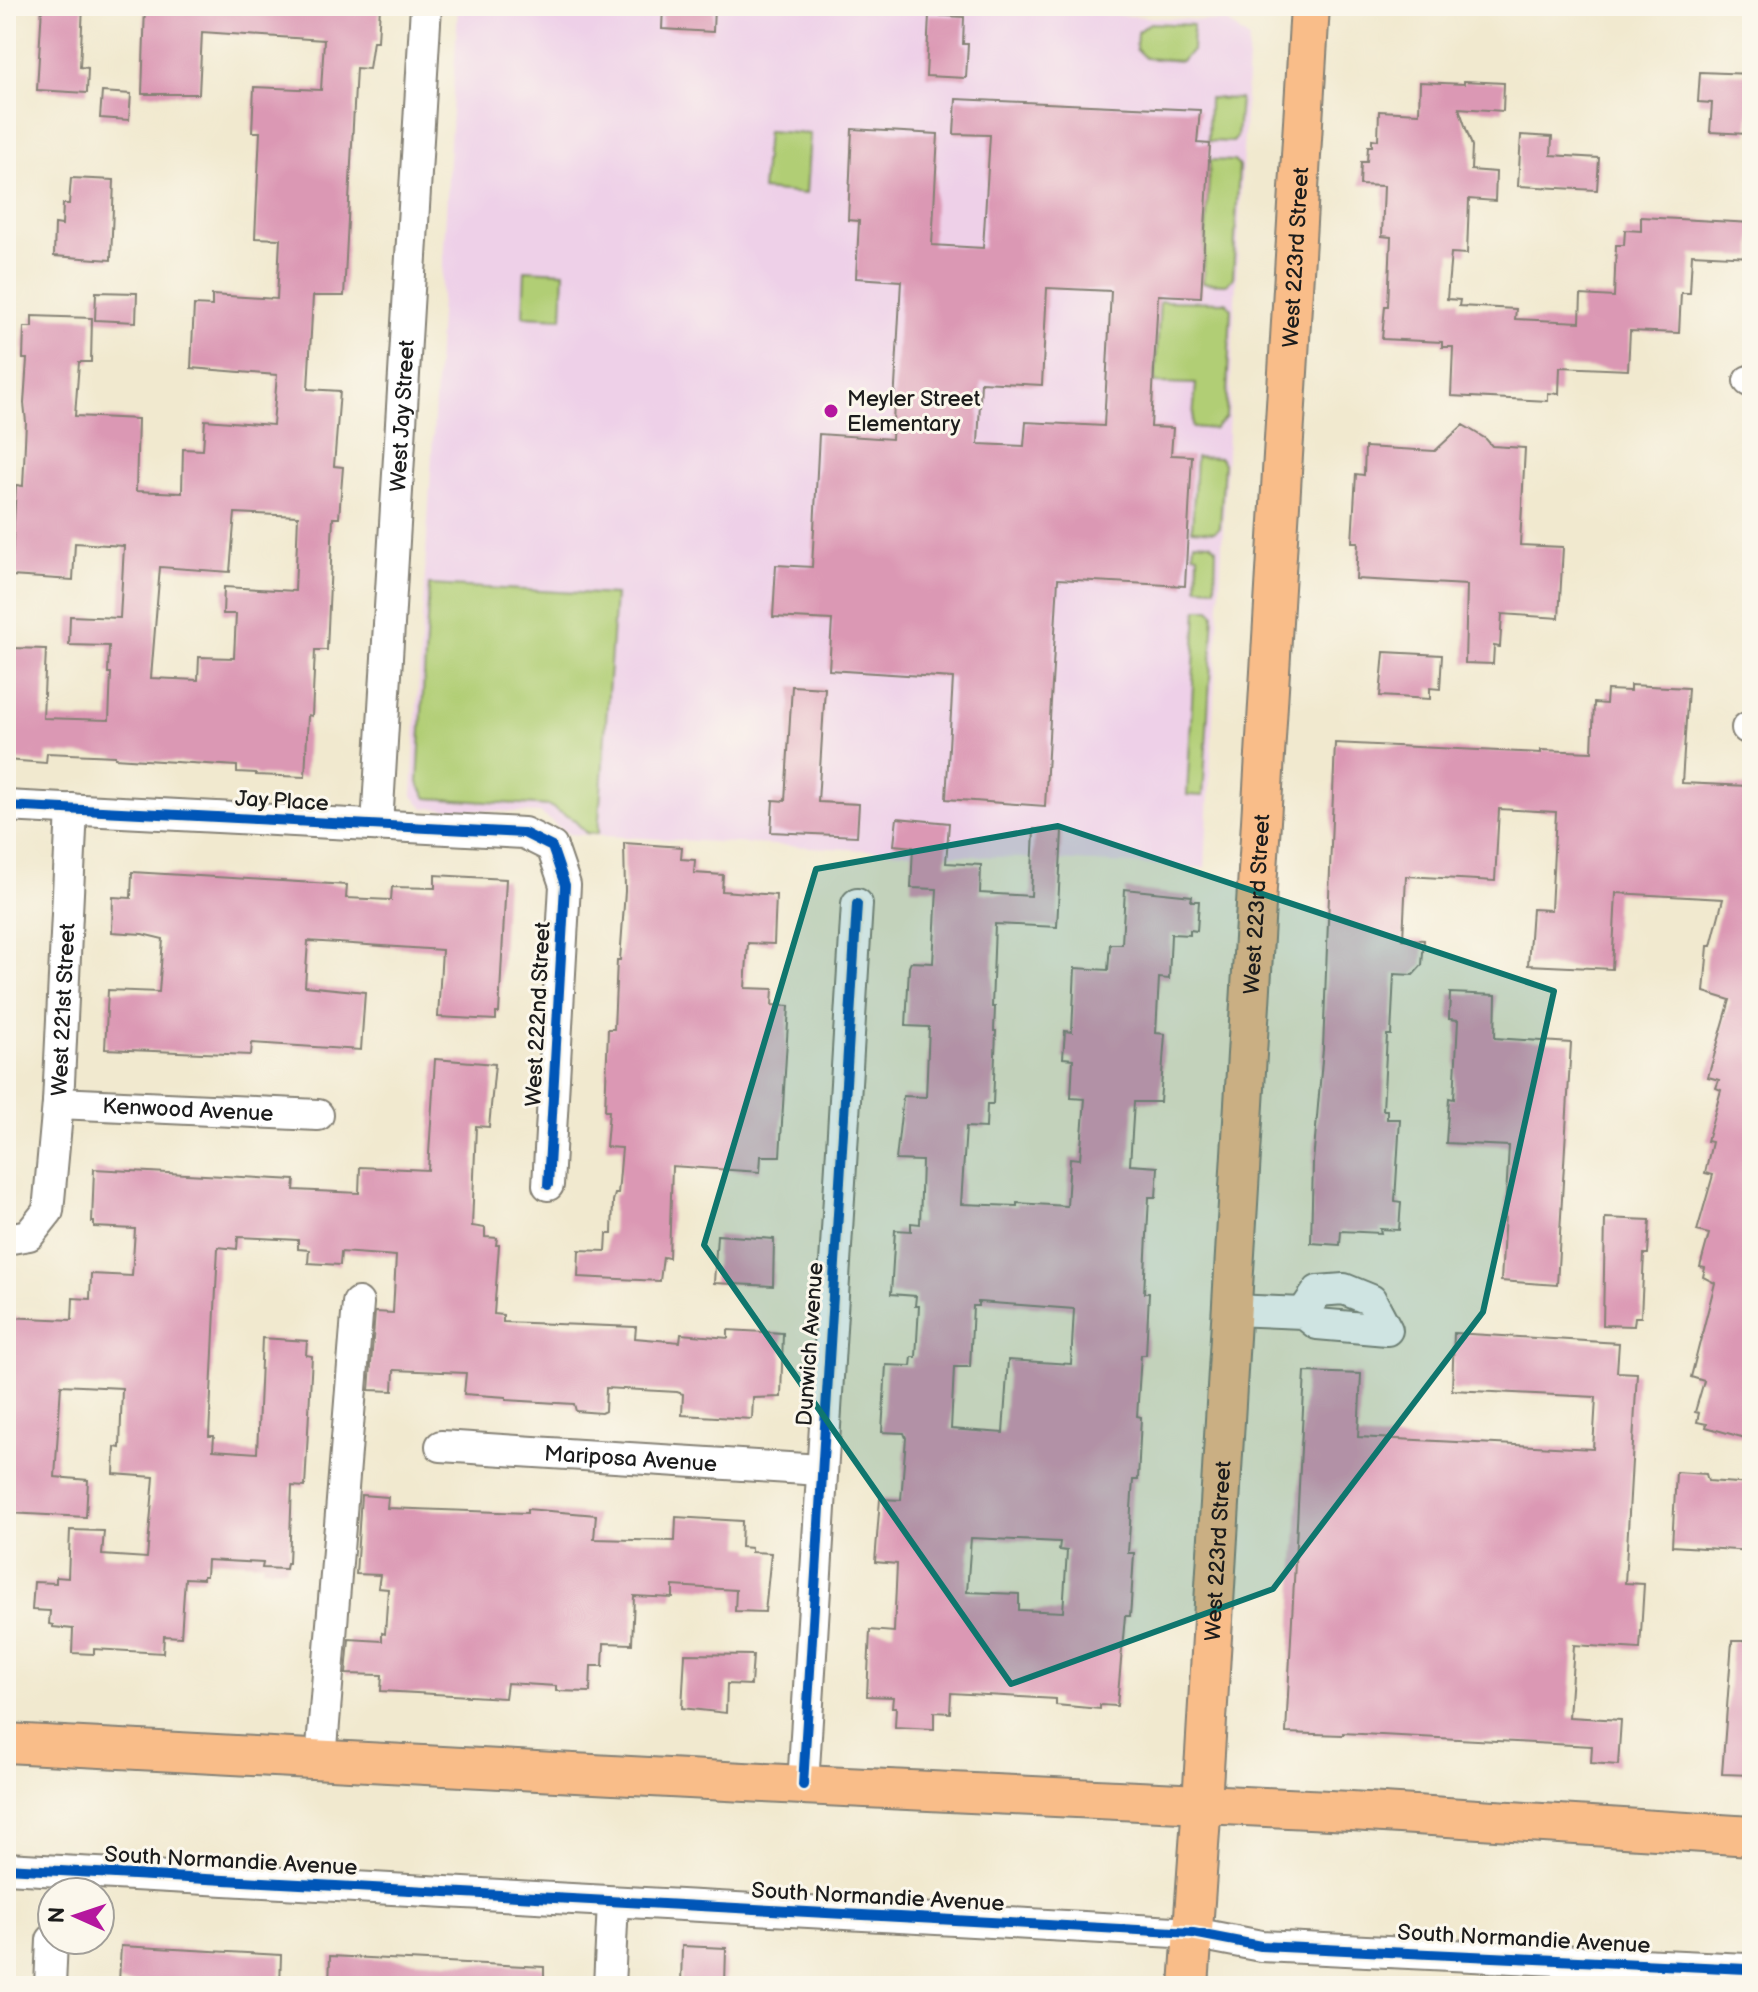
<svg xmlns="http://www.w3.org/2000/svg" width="1758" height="1992" font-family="'Balsamiq Sans',sans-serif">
<rect width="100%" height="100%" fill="#fbf7ec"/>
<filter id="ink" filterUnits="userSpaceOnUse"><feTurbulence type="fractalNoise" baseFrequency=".0125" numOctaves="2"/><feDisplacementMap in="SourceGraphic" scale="16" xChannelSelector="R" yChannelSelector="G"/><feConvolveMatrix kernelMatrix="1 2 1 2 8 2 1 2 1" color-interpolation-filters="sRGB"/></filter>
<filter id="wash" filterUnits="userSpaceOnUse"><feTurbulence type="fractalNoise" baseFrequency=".006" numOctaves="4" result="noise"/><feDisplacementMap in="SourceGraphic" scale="32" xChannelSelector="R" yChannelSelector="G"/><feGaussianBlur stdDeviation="1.8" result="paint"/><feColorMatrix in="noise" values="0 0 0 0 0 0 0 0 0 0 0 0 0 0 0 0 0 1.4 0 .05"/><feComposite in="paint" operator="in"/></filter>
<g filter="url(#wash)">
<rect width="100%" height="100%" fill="#f1e9cf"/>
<path fill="#eed0e8" d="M458 6H972L1227 22 1249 39 1205 868 568 834 540 813 424 808 412 795Z"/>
<path fill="#b1ce75" stroke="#667548" stroke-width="2" d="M1150 23 1193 25 1192 51 1181 61 1145 58 1136 49 1137 32Z
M1209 98 1240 99 1237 137 1233 142 1208 141Z
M767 131 810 134 806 194 762 190Z
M1210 160 1234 161 1239 166 1233 278 1227 284 1203 283Z
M525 270 564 272 562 318 523 316Z
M1160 301 1226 302 1231 308 1226 417 1214 429 1192 427 1196 384 1155 383Z
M1196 457 1220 458 1224 463 1220 528 1214 532 1192 530Z
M1194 542 1211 543 1216 548 1215 588 1197 587 1198 555 1193 554Z
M429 585 615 595 598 834 586 833 574 820 549 806 427 798 418 783Z
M1197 609H1210L1214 613 1203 796 1187 795Z"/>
<g id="blocks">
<path fill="#db98b4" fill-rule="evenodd" d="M42 6H83L80 67 88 68 87 93 37 90Z
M145 6H380L378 41H373L369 69 356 68 344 296H313L308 389 340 391 334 466 343 467 339 518H333L327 650H315L312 716 308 715 305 777 256 775V773L237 772V766L115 758V756L47 753 46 763 6 760 11 648 46 649 43 718 109 720 111 673H108L109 646 69 645 70 616 120 618 124 546 75 543 73 580 11 576 16 485 23 486 26 422 24 403 27 359H23L24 327H32V316L92 318 91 362H79L75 416 138 419 136 491 182 493 183 449 203 450 205 420 273 425 277 375 191 368 194 305 212 306V295L277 299 280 239 255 238 260 132H252L254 87 321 90 324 40 202 32 199 94H142ZM235 513 298 516 295 591 224 587 223 614H236L234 658 199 657 198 680 151 678 160 567 230 572Z
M663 6H714L713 32 662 29Z
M929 15 964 17 963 44H968L966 78 926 76Z
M1700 72 1751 74 1748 134 1710 132 1712 103 1698 102Z
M1464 81 1504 83 1503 111 1459 108 1472 146 1471 170 1496 172 1495 201 1469 199 1467 254 1451 253 1447 299 1460 300 1459 306 1516 309 1515 319 1580 322 1581 295 1614 297 1616 245H1624L1625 230 1641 231V217L1752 223V257L1692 254 1690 293H1681L1679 333 1630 331 1628 370 1560 367 1559 394 1548 393V401L1451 396 1453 347H1442V342L1382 339 1385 306H1388L1391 237 1382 236 1384 186 1360 185 1361 162H1367L1368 146H1372V139L1378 140 1379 111 1419 113 1420 82 1464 84Z
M102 92 131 94 129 120 100 118Z
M956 99 1200 110 1197 143 1210 144 1201 297 1158 295 1151 427 1173 428 1171 455 1192 456 1185 586 1058 579 1045 806 946 799 953 678 829 670 832 620 773 617 776 565 812 567 819 434 892 439 901 281 856 278 859 221 848 220 852 129 938 134 932 245 983 248 990 135 954 134ZM1047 288 1111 291 1104 426 1026 422 1024 446 978 444 981 382 1042 385Z
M1521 135 1552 137 1551 155 1599 158 1597 190 1518 186Z
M71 178 114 180 111 260 54 256 55 224 62 225 63 204H69Z
M96 292 137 293 136 322 95 320Z
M1463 425 1486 439 1492 446 1525 448 1520 545 1563 547 1559 618 1502 614 1500 647 1494 646 1493 664 1465 663 1467 585 1356 579 1358 542H1352L1356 474 1364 475 1365 447 1435 451Z
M1384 652 1442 655 1440 689 1430 688V699L1380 696Z
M1630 685 1688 688 1682 783 1748 786 1746 809H1752V1440L1706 1427 1707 1424 1697 1422 1699 1413 1695 1412 1704 1381 1691 1377 1715 1283 1703 1277 1705 1268 1700 1267 1709 1234 1697 1231 1713 1175 1705 1173 1712 1142 1707 1141 1721 1090 1716 1088 1719 1080 1708 1077 1730 1000 1704 992 1708 946H1711L1723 899 1616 893 1612 969 1528 965 1532 909 1551 910 1556 812 1499 809 1495 881 1406 876 1403 939 1424 940 1422 965 1413 975 1394 974 1391 1035H1387L1383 1110H1387V1119H1400L1395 1201 1401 1202 1399 1230 1380 1229 1381 1233 1341 1231 1340 1245 1311 1243 1313 1162 1323 1049 1335 743 1541 753V750L1592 752 1594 703 1606 704 1607 690 1630 691Z
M792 686 825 688 818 802 859 804 857 836 771 832 773 800 785 801Z
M897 818 949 823 946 863 981 865 980 893 1031 896 1034 829 1062 831 1057 927 995 924 992 1007H995L994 1031H996L993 1104H987L986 1128 966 1127 961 1204 1017 1206V1203L1067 1206 1070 1158 1080 1159 1085 1099 1071 1098 1073 1059 1063 1058 1065 1031 1072 1032 1075 968 1108 970 1110 944H1122L1125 889 1192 896 1191 901H1199L1197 931 1190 930V935L1171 934 1169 979 1159 978 1156 1033 1165 1034 1160 1102H1134L1130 1165 1158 1167 1156 1197H1149L1144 1293H1149L1146 1355H1141L1137 1416 1141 1417 1138 1480H1133L1128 1553H1134L1131 1603 1130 1616H1125L1117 1706 1100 1705V1709L1056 1705V1699L951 1693 950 1713 934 1712V1729L895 1727 896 1707H892L893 1697 867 1696 870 1630 894 1632 897 1564 875 1562 880 1499 901 1500 906 1438 904 1433 882 1432 886 1365 911 1366 912 1357H916L919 1306H915L916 1296 891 1294 895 1230 911 1231V1223L920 1224 922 1161 896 1160 903 1096 926 1097 929 1027 906 1026 909 967 911 962 933 963 937 889 911 888 913 847 894 845ZM978 1302 1074 1309 1071 1364 1008 1360 1003 1433 951 1429 954 1367H970L973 1306H978ZM971 1538 1060 1542 1059 1550 1067 1551 1063 1612 1019 1610V1594L967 1592Z
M624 843 682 847 681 859 695 860 694 873 723 875 722 891 776 895 774 944 748 943 745 988 773 989 772 1005 789 1006 780 1156H761L760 1172 672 1166 669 1258 663 1257 660 1281 578 1277 579 1250 606 1251 607 1234H612L613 1201 615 1194H618L622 1148 606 1147 609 1111H605L608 1029H614L617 960H620L625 891Z
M132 872 347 885 346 898 391 900 392 887 435 888V875L506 879 499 1013H496V1020L438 1017 442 950 308 941 305 986 365 992 361 1050 252 1043 251 1055 105 1049 108 990 159 992 163 939 142 934 112 932 113 897 131 898Z
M1450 993 1496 995 1495 1038 1571 1043 1557 1285 1501 1281 1509 1146 1446 1143 1449 1098 1454 1099 1458 1020 1449 1019Z
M435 1059 495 1064 489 1127 476 1126 472 1226 485 1228V1237L497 1238 496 1245H499L494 1314 503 1315V1322L636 1327 635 1338 680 1342 681 1334 728 1338V1330L783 1333 781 1397 753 1398 752 1419 682 1415 683 1394 677 1392 606 1388 605 1411 601 1413 576 1411 574 1404 506 1400V1397L464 1394 466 1373 394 1370 393 1391 369 1390 375 1312 393 1313 396 1256 341 1252 340 1265 308 1263 309 1250 298 1249V1240L238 1237 237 1249 218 1247 209 1436H214L213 1450 257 1453 262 1338 307 1341 306 1355 312 1356 305 1487 292 1486 289 1563H287L286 1569 262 1568 263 1563 207 1560 206 1576H203V1579L185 1578 181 1637 164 1636 163 1653 94 1649V1654L72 1653 73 1629 53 1627V1625L49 1624 50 1611 32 1610 34 1582 56 1583V1577L68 1578 70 1530 104 1531 102 1555 147 1558 154 1477 114 1474 115 1447 120 1448 122 1388 61 1385 55 1477 88 1480 86 1517 9 1513 11 1470H6V1317L72 1320 73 1298 90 1299 91 1274 132 1276 135 1229 94 1227V1222H92L94 1169 295 1180 294 1190 359 1193 360 1167 428 1170Z
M1605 1218 1650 1220 1648 1254H1644L1641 1317H1635L1634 1326 1603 1325Z
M717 1235 774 1239 773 1286 714 1283Z
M1454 1333 1619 1343 1617 1372 1637 1373 1625 1583 1644 1584 1640 1649 1574 1645 1569 1717 1621 1720 1618 1765 1591 1763 1592 1746 1343 1733V1735L1286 1733 1305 1372 1361 1374 1358 1437 1593 1449 1596 1397 1452 1390Z
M1676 1472 1706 1474 1708 1481 1752 1484V1551L1672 1546Z
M361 1495 388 1497 387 1508 527 1513V1509L596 1515 594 1539 675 1541 676 1517 742 1521 741 1547 751 1548V1552L771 1553 765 1612 735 1611 736 1590 673 1586V1598L634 1596 632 1644 604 1643 603 1666H591L590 1692 556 1691V1686L507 1683 505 1698 381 1691 382 1675 346 1674 349 1639 382 1641V1633L385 1634 388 1589 378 1588 380 1575 356 1574Z
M1732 1641H1752V1775L1722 1774Z
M685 1654 753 1655 751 1685 727 1684 726 1713 682 1708Z
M121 1946 281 1955 280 1986H168L119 1982Z
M682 1946 726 1948 725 1986H681Z
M330 1956 544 1967V1986H329Z"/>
</g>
</g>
<g filter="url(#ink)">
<use href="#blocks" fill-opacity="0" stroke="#868276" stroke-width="2"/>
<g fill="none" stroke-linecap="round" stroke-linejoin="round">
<defs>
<g id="minor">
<path d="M1749 381 1752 382"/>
<path d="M1747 728H1752"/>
<path d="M6 806 524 833 552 847 565 885 548 1185"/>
<path id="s1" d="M377 825 426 6"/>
<path id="s2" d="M58 1103 318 1115"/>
<path id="s3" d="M6 1239 29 1235 48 1211 58 1103 72 809"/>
<path d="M1232 1310 1303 1313 1317 1324 1387 1330 1371 1300 1344 1289 1318 1291 1303 1313"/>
<path id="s4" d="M441 1446 821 1470"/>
<path d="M321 1760 358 1303"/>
<path d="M803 1785 857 904"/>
<path d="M6 1868 1193 1933 1261 1946 1746 1969"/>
<path d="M50 1986 52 1940"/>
<path d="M609 1986 613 1902"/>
</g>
<g id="major">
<path d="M6 1743 803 1785 1351 1811 1752 1836"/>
<path id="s5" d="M1189 1986 1202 1803 1310 6"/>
</g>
</defs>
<use href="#minor" stroke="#868276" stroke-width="34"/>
<use href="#major" stroke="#868276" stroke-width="42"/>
<use href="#minor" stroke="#fff" stroke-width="30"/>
<use href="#major" stroke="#f9bd89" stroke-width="38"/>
<defs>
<path id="cycleway" d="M6 806 524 833 552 847 565 885 548 1185
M803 1785 857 904
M6 1868 1193 1933 1261 1946 1746 1969"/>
</defs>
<use href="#cycleway" stroke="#fbf7ec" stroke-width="15"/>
<use href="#cycleway" stroke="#0057b8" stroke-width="10"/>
</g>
</g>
<path fill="#0f766e" fill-opacity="0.2" stroke="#0f766e" stroke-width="6" stroke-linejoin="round" d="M1058 826 1554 991 1483 1312 1273 1589 1011 1684 704 1245 816 869Z"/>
<circle fill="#b5179e" stroke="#fbf7ec" stroke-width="3" cx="831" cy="411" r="8"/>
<g text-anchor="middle" stroke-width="6" stroke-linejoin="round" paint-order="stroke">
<g font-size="22" fill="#1c1c1c" stroke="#fbf7ec">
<text dy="8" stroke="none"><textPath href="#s5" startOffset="1732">West 223rd Street</textPath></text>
<text dy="8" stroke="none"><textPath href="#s1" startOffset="410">West Jay Street</textPath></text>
<text transform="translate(282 800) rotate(3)" y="8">Jay Place</text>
<text dy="8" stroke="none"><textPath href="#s5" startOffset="1084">West 223rd Street</textPath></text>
<text dy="8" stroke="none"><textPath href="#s3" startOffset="256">West 221st Street</textPath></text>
<text transform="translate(537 1014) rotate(-87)" y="8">West 222nd Street</text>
<text dy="8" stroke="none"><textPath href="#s2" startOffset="130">Kenwood Avenue</textPath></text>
<text transform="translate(809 1344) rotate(-86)" y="8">Dunwich Avenue</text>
<text dy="8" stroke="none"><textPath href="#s4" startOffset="190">Mariposa Avenue</textPath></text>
<text dy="8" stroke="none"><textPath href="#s5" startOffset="436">West 223rd Street</textPath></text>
<text transform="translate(231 1860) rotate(3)" y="8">South Normandie Avenue</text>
<text transform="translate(878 1896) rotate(3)" y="8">South Normandie Avenue</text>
<text transform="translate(1524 1938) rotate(3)" y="8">South Normandie Avenue</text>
</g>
<g font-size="22" fill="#1c1c1c" stroke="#fbf7ec" text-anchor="start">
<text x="847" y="406">Meyler Street<tspan x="847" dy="25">Elementary</tspan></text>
</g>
</g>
<rect width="1758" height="1992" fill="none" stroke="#fbf7ec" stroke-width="32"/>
<g transform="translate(76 1916) rotate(273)"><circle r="38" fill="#fbf7ec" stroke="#a29f99" stroke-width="2"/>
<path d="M0-6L14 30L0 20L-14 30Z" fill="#b5179e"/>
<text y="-12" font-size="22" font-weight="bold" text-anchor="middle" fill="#1c1c1c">N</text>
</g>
</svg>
